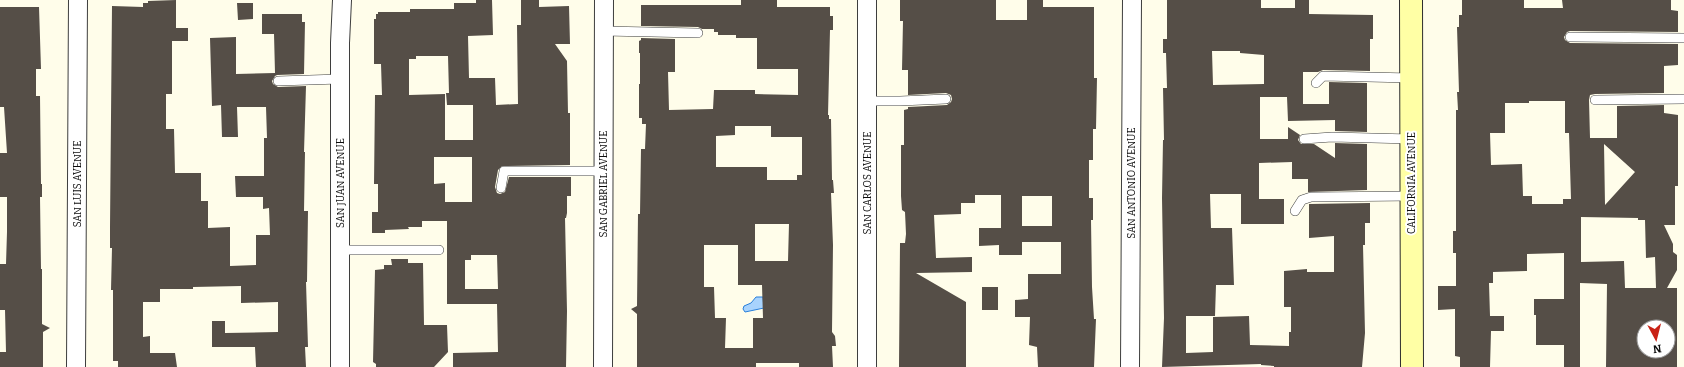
<svg xmlns="http://www.w3.org/2000/svg" width="1684" height="367" font-family="Bitter,serif">
<rect width="100%" height="100%" fill="#fffdea"/>
<path fill="#a8d3fd" stroke="#287fdb" d="M756 297H763L764 308 745 312 743 309 744 306 751 303Z"/>
<path fill="#554e47" fill-rule="evenodd" d="M176 0V28H188V41H172V94H166V129H174L175 173H201V201H208V228L230 227V266L256 265V235H270L269 208 263 209V197H236L235 176H264V138H267L266 107H237L238 137H222L221 105 212 106 210 38 236 37V74L275 73 274 34H262V14H302V22H305L304 74 277 75 275 76 272 81 273 84 278 87 306 86 304 152H305L304 211H308L307 282H306L308 347H305L306 367H256L255 347H212V321H225V333L278 332V302L241 303V286L193 287V289H160V302H143V337L150 336V353H175L177 367H118V361H113V290H111L112 248H110V227L112 6 143 7V3H148V1Z
M476 0H492L493 35 468 36 469 78H495L496 105 518 104 517 25H521V0H539V7L569 6 570 44H555L567 61 568 113H570V165L502 166 498 170 495 187 497 193 500 194 505 192 509 177H571V196H567V213L566 218H565L567 311 566 367H453V353L498 352 497 304H447V221H422V227H408L409 229 385 230V233H372V212H378V184H374L375 95H382L381 64H374V19H376V14H378V12H410V9H454V3H476ZM416 56H448L449 93H446L447 105H473V140H445V94L409 95V59H416ZM434 157H472V202H445V183L434 184ZM471 255H497L498 289H465V260H471Z
M741 0H777V7H830V16H833V30H830L828 115H829V119H831L832 180H833L834 193H831L833 245 832 332 835 336 836 346H832L833 367H799V363H756V367H637V314L631 309 637 306 638 214H640L641 149H645L646 124H642V118H639V84H640V53H639V41L641 40V38L675 39V72H668L669 110 713 109 714 90H755V94L798 95V69H757V38H736V35H718V32H714V29H702L698 27 641 26V5H741ZM735 126H771V137H802V175H797V180H767V167H716V136L735 135ZM755 224H789L788 261H755ZM704 245H738V285H762L763 318H753V348H725L726 318H715L714 287H704Z
M900 0H996V20H1027V0H1043V7H1094V78H1097L1096 129H1093V160H1089V198H1093V220H1091L1092 287 1094 319H1096L1094 367H1038L1037 347 1029 345 1030 317H1015V300L1028 299V274H1061V242H1022V255H999V245L979 246V228H1001V195H975V203H961V214L934 215 936 258 972 257V272L916 273 966 302V367H899L900 243H905L906 234 905 212 902 210 901 196V145H904V110L908 109V107L947 105 951 102 952 99 951 95 946 93 908 95V70H902L903 21H900ZM1022 196H1052V226H1022Z
M1167 0H1261V8H1295V0H1309V14L1373 15V39H1370V71L1323 70 1318 72H1303V104H1329V82L1367 83V132L1335 131V120L1288 121 1287 97H1260V139H1288V127L1300 135 1298 140 1301 144H1314L1335 158V143L1367 144V190L1308 192V179H1292V162L1259 163V199H1284V224H1241V194H1210L1211 228H1232L1234 285H1216L1215 316H1186V353L1213 352V317L1249 316 1250 345 1289 346V332H1291V307H1284V271L1307 269V272H1334V236L1309 238V204L1370 203V223H1365V245H1363L1365 333 1362 367H1274V366L1261 365V364L1162 367 1164 318 1162 198 1163 140H1164L1163 88H1167L1166 53H1163V39H1167ZM1212 51H1240V53L1264 55V84L1213 85Z
M1462 0H1524V8H1563L1562 0H1671V10L1678 11V32L1570 31 1567 32 1564 37 1565 40 1570 43 1678 44V65L1664 66V93L1595 94 1590 95 1589 100 1590 138H1617V106L1664 105V113L1678 115V186H1675V225H1664L1673 244V252L1677 255V270L1667 288H1677V367H1606L1607 284 1580 283V367H1564V345H1536V315H1534V299H1564V253L1527 254V271L1493 272V283H1489L1490 316H1504V331H1491L1490 367H1460V357L1455 356V309L1438 310V286H1456V253H1453V231H1456V110H1458L1457 92H1459L1457 27H1459V15H1462ZM1529 101H1565V133H1569L1571 199H1563V204H1532V196H1523L1522 164 1491 165 1490 133H1505V103H1529ZM1604 144 1635 172 1605 205ZM1581 217 1638 218V220H1645L1646 258 1655 257 1656 288H1625L1624 261 1581 262ZM1644 327H1668V351H1644Z
M237 3H253V19L238 20Z
M0 7H39L41 69H36V96H40L41 184H42V197H40L41 269H42V324L50 328 43 332V367H0V352H6L5 310H0V264H6L7 232V197H0V153H7L4 107H0Z
M391 259H408V263H423L424 325H447L448 352 434 367H376V364L373 362 375 270 384 269V265H392Z
M982 287H998V310H982Z"/>
<g fill="none" stroke-linecap="round" stroke-linejoin="round">
<defs>
<path id="service" d="M604 31 698 33
M1570 37 1684 38
M278 81 340 79
M1316 83 1323 76 1411 78
M1595 100 1684 99
M866 101H900L946 99
M1304 139 1332 137 1411 139
M501 188 504 171H603
M1295 211 1302 200 1311 197 1412 196
M340 250H439"/>
<path id="minor" d="M76 367 78 0
M340 367V43L342 0
M603 367 604 0
M867 367V0
M1130 367 1132 0"/>
<path id="secondary" d="M1411 0 1412 367"/>
</defs>
<use href="#service" stroke="#3e3e3e" stroke-width="10"/>
<use href="#minor" stroke="#3e3e3e" stroke-width="20"/>
<use href="#secondary" stroke="#2d2d2d" stroke-width="24"/>
<use href="#service" stroke="#fff" stroke-width="9"/>
<use href="#minor" stroke="#fff" stroke-width="18"/>
<use href="#secondary" stroke="#ffffa5" stroke-width="22"/>
</g>
<g text-anchor="middle" stroke-width="4" stroke-linejoin="round" paint-order="stroke">
<g font-size="10" fill="#0b0b0b" stroke="#fff">
<text transform="translate(340 183) rotate(-90)" y="4">SAN JUAN AVENUE</text>
<text transform="translate(867 183) rotate(-90)" y="4">SAN CARLOS AVENUE</text>
<text transform="translate(1131 183) rotate(-90)" y="4">SAN ANTONIO AVENUE</text>
<text transform="translate(1411 183) rotate(-90)" y="4">CALIFORNIA AVENUE</text>
<text transform="translate(77 184) rotate(-90)" y="4">SAN LUIS AVENUE</text>
<text transform="translate(603 184) rotate(-90)" y="4">SAN GABRIEL AVENUE</text>
</g>
</g>
<g transform="translate(1656 339) rotate(173)"><circle r="19" fill="#ffffff" stroke="#9d9d9d"/>
<path d="M0-3L7 15L0 10L-7 15Z" fill="#c92216"/>
<text y="-6" font-size="11" font-weight="bold" text-anchor="middle" fill="#0b0b0b">N</text>
</g>
</svg>
